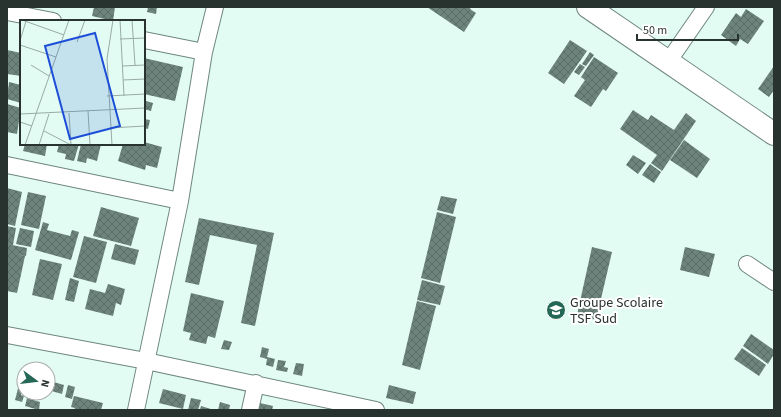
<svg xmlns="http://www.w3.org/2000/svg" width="781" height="417" font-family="'Source Sans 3',sans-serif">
<defs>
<pattern id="building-cross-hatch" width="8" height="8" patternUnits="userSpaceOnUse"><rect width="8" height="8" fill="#6d847c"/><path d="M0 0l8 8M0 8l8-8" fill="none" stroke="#5a6d66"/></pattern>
</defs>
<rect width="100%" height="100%" fill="#e2fcf3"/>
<path fill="url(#building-cross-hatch)" d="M94 7H115L113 21 92 16Z
M148 7H157L156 14 147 12Z
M427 7H471L470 9 476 13 464 32Z
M746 9 764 21 748 44 740 39 736 46 721 35 736 13 741 17Z
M570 40 587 51 564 84 548 73Z
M7 50 21 53V76L7 74Z
M590 52 594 55 586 66 582 64Z
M594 57 618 73 606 91 603 89 591 107 574 96 585 80 581 77Z
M144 58 183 67 175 101 144 94Z
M580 64 585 67 579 75 574 72Z
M774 66V90L769 97 758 89Z
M9 82 21 85V103L7 99Z
M146 101 153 103 151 111 144 109Z
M7 104 21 108 17 134 7 132Z
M633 110 648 120 651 115 674 130 686 113 696 121 662 171 651 163 657 155 620 129Z
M144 119 150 120 148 129 144 128Z
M684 140 710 159 697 178 670 160Z
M144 142 162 147 157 168 146 165 145 170 118 161 123 144H144Z
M25 144H47L45 156 23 151Z
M59 144H79L74 161 65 159 66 154 57 152Z
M81 144H101L97 161 87 158 86 163 77 161Z
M633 155 646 163 638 174 626 165Z
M650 164 661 172 654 183 642 175Z
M7 188 22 192 15 226 7 224Z
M28 192 46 196 39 229 21 225Z
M441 196 457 199 453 214 437 210Z
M101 207 139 218 131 246 93 236Z
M437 212 456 217 440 283 421 278Z
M199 218 274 233 255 326 241 323 257 245 210 235 199 285 185 282Z
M43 222 49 224 47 230 70 236 72 230 79 232 71 260 35 250Z
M7 226 16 228 13 245 7 244Z
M20 228 34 231 31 247 16 244Z
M84 236 107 242 96 283 73 277Z
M7 244 27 248 26 256 12 253 25 256 17 293 7 291Z
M115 244 139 250 135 265 111 259Z
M592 247 612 252 596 320 577 315Z
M685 247 715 254 709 277 680 270Z
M40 259 62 264 53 300 32 295Z
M70 278 79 281 74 302 65 300Z
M422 280 445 286 440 305 417 300Z
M108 284 125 289 121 305 116 303 113 316 85 309 90 289 105 293Z
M191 293 224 301 215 338 208 336 206 344 189 340 191 333 183 331Z
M417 301 436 306 420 370 402 365Z
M751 334 774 350V354L768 364 743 346Z
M224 340 232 342 229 350 221 349Z
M262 347 269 349 267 357 275 359 273 367 266 365 267 359 260 357Z
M742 348 766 365 759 376 734 359Z
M278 360 286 361 284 367 288 368 287 372 276 370Z
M296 363 304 364 302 376 293 374Z
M21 377H24L21 395 24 396 22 402 15 400Z
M50 381 64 385 62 394 48 390Z
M68 385 75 387 72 399 65 397Z
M389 385 416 392 413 404 386 398Z
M163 389 186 395 183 409 159 403Z
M74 396 103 403 101 410H74L75 408 71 407Z
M27 398 40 402 39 410 25 406Z
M191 398 201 400 198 410H188Z
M220 402 230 405 229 410H218Z
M260 403 273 406 272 410H258Z
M201 406 214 410H200Z"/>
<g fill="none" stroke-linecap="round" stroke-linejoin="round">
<defs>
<path id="minor" d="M7 12 53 21
M144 40 204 52
M668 62 706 7
M7 165 180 201
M747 264 774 282
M7 335 146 361 376 410
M136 410 180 201 204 52 215 7
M250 410 256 383"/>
<path id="secondary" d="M588 7 774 134"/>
</defs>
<use href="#minor" stroke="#6f877f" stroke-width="18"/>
<use href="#secondary" stroke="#6f877f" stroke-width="24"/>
<use href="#minor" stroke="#fff" stroke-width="16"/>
<use href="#secondary" stroke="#fff" stroke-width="22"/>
</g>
<defs>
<symbol id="school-disc" viewBox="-11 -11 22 22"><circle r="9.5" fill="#256755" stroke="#fff"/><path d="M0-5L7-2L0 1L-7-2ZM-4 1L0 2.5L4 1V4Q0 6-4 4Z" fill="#fff"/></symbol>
</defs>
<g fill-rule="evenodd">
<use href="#school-disc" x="545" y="299" width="22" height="22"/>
</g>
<g text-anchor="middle" stroke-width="4" stroke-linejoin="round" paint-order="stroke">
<g font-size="14" fill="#28322f" stroke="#fff" text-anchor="start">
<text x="570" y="307">Groupe Scolaire<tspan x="570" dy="16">TSF Sud</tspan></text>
</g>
</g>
<g transform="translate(20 20)">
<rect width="125" height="125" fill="#e2fcf3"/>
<path fill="none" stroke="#98aba5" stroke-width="1" d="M2 0 44 15M100 0 104 76M112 0 115 45M100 19 125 18M0 21 6 1M57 22 65 0M0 25 36 37M11 45 29 56M102 46 125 45M103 60 125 59M87 76 125 74M68 91 70 125M49 93 51 125M0 94 125 88M0 102 12 106M90 108 125 106M24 111 51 125M5 125 49 0M19 125 29 94M92 125 87 39 93 0"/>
<path fill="#1d4ed8" fill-opacity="0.15" stroke="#1d4ed8" stroke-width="2" d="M75 13 100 106 50 119 25 26Z"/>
<rect width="125" height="125" fill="none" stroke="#28322f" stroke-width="2"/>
</g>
<rect width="781" height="417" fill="none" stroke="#28322f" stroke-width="16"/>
<g transform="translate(36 381) rotate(105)"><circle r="19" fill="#ffffff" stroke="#a9adac"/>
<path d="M0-3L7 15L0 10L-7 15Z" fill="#256755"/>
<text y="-6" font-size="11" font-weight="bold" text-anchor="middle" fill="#28322f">N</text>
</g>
<path d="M637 34v6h101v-6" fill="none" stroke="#28322f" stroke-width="2"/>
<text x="643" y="34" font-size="12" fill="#28322f" stroke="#ffffff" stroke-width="3" paint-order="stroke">50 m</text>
</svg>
